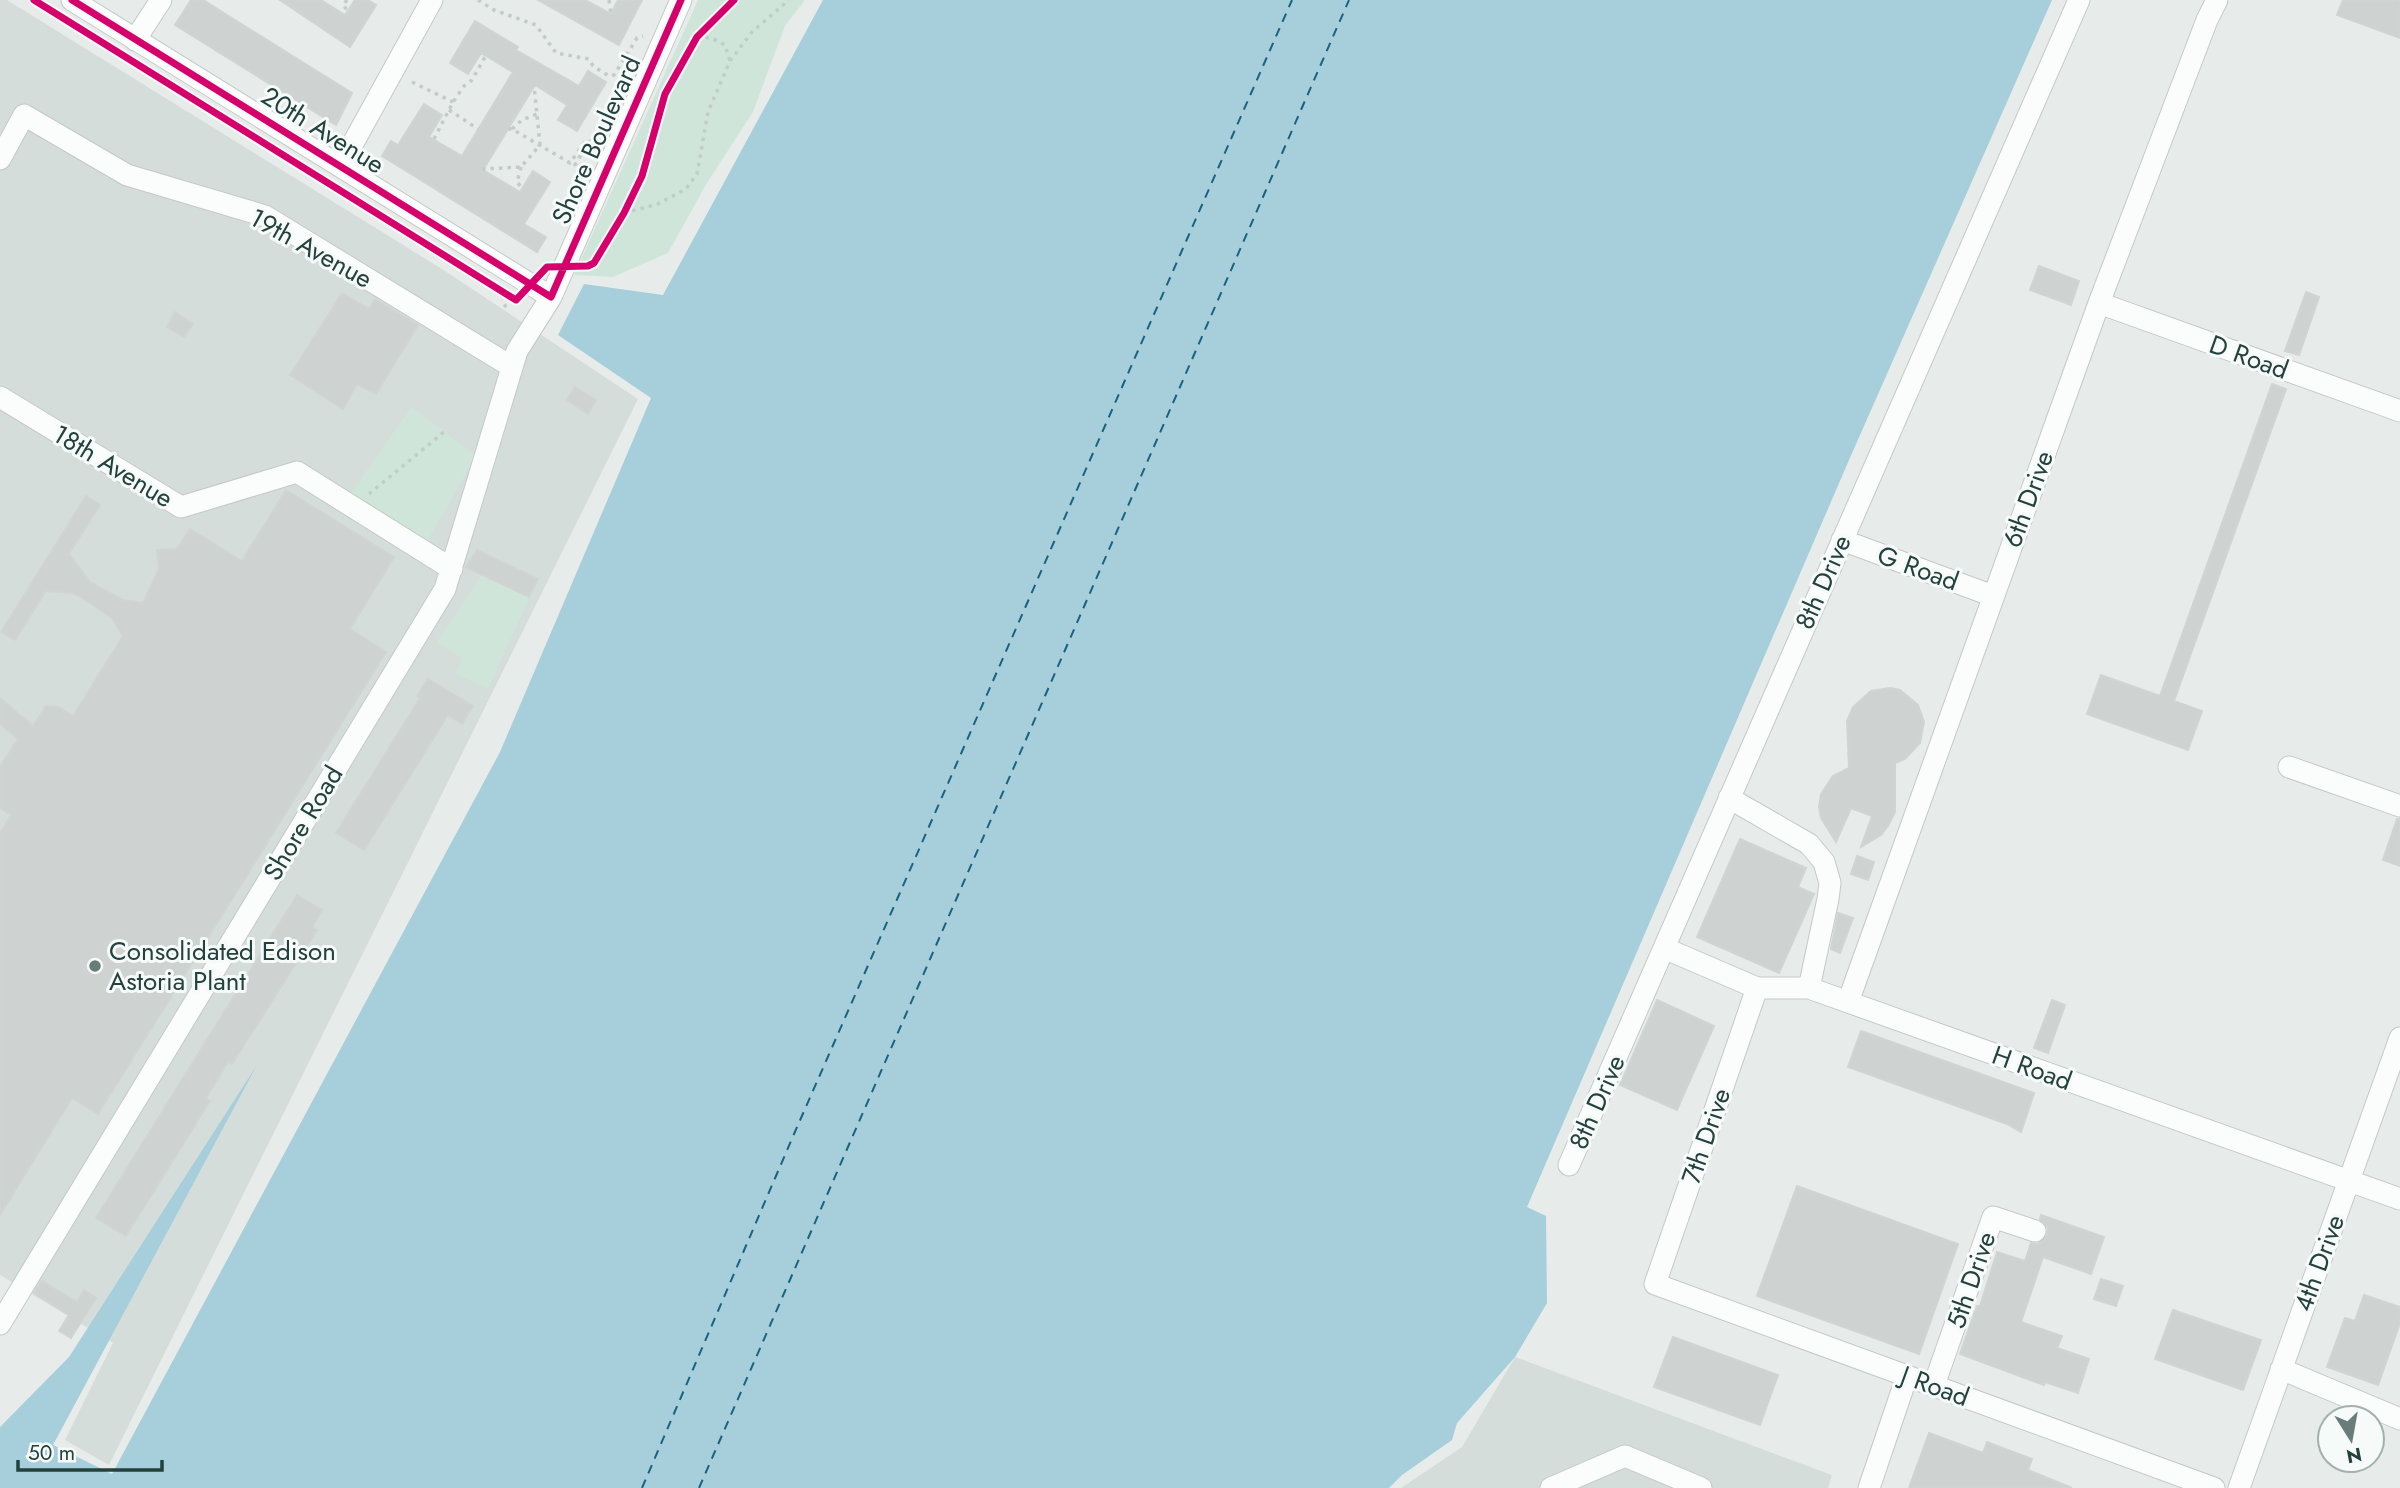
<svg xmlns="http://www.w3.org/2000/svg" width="2400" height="1488" font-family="Jost,sans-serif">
<rect width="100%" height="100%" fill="#e7ecea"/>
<path fill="#d5ddda" d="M0 0H7L442 269 638 399 109 1465 65 1440 113 1343 0 1275Z
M1515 1357 1832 1475 1828 1488H1401L1462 1447Z"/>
<path fill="#d0e5d9" d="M698 0H805L785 26 753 112 707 183 668 253 613 277 574 275Z
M412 407 476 456 427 541 351 493Z
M481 576 530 596 488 689 456 674 462 658 437 642Z"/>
<path fill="#a7cedb" d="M823 0H2052L1849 460 1527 1207 1546 1216 1547 1303 1515 1357 1457 1423 1452 1440 1402 1475 1389 1488H0V1427L69 1357 257 1065 53 1445 112 1474 500 752 651 398 558 335 584 284 663 295Z"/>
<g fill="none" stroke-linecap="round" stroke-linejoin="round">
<path stroke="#1a6380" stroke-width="2" stroke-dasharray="9 7" stroke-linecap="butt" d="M642 1488 794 1134 1292 0
M699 1488 1349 0"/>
</g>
<path fill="#ced3d2" stroke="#d0d5d3" stroke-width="2" d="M191 0H203L352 93 336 125 175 25Z
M280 0H321L345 15 355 0H368L376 5 350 47Z
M538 0H585L611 14 618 0H642L619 45Z
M2343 0H2400V38L2337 15Z
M475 21 518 47 516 50 579 86 588 71 606 82 577 131 558 120 567 105 535 85 483 170 520 192 533 171 550 182 524 224 546 237 537 252 382 156 391 141 398 145 424 104 442 115 429 137 462 156 513 72 481 53 468 74 450 63Z
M2039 266 2079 281 2071 305 2030 290Z
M2306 292 2319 297 2299 355 2285 351Z
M342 293 369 309 375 299 418 325 376 394 357 384 343 409 290 375Z
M175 312 193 324 184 337 167 327Z
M2272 384 2286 389 2174 701 2202 711 2188 750 2087 714 2101 675 2160 696Z
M575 387 596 400 588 414 567 400Z
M286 490 394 557 350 629 386 652 98 1114 72 1098 0 1215V833L11 815 0 808V767L18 739 0 724V698L33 726 46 706 58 707 73 716 123 636 112 618 81 597 72 593 46 591 15 640 1 632 86 496 100 505 69 554 90 582 123 600 143 603 159 569 157 550 177 549 190 529 242 561Z
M477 550 538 579 529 597 466 567Z
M428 679 473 706 462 724 448 715 364 850 336 833 420 698 417 696Z
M1890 688 1900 690 1918 705 1924 722 1920 743 1905 759 1895 763V812L1888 826 1881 835 1861 847 1872 816 1851 808 1836 842 1821 818 1819 807 1821 794 1833 776 1849 768 1847 721 1853 707 1871 691Z
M2397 819H2400V866L2383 860Z
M1740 839 1806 868 1798 887 1814 894 1779 973 1697 937Z
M1857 856 1874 862 1868 880 1851 874Z
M297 895 322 910 312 927 317 930 232 1064 228 1062 206 1098 210 1101 126 1236 96 1218Z
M1838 913 1853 918 1840 953 1831 949Z
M1657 1000 1714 1026 1677 1110 1620 1085Z
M2052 1000 2065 1005 2048 1053 2034 1048Z
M1861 1031 2034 1093 2021 1132 2007 1124 1848 1067Z
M1797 1186 1958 1244 1919 1354 1757 1296Z
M2041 1215 2104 1237 2091 1274 2043 1257 2021 1322 2062 1336 2057 1348 2089 1359 2078 1393 2045 1382 2044 1385 1960 1354 1977 1306H1980L1997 1252 2025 1261 2031 1243 2038 1244 2047 1236 2048 1228 2040 1219Z
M2101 1279 2123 1286 2116 1306 2094 1299Z
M42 1281 77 1302 84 1290 96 1298 71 1338 59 1331 69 1315 34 1293Z
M2364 1295 2400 1307V1323L2378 1385 2327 1367 2345 1318 2355 1321Z
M2173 1310 2261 1340 2243 1390 2155 1359Z
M1673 1337 1778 1375 1760 1425 1654 1387Z
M1929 1433 1983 1453 1987 1442 2032 1459 2028 1470 2072 1488H1909Z"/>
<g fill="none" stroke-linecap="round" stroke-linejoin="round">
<defs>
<path id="minor" d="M72 0 551 297
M135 40 161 0
M0 159 24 115 127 175 265 216 512 367
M341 165 432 0
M2099 303 2400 411
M0 397 181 507 297 472 452 569
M1842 540 1993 596
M2289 767 2400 806
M1729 798 1809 844 1824 862 1830 883 1828 899 1809 988
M1664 948 1757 988H1809L2400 1199
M1757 988 1655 1284 2214 1488
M1848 1002 2099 303 2207 20 2217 0
M1569 1165 2079 0
M0 1324 445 589 517 351 551 297 681 0
M2281 1369 2400 1419
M1934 1385 1993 1217 2035 1231
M1551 1488 1625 1456 1701 1488
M1869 1488 1907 1376
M2239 1488 2400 1038"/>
</defs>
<use href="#minor" stroke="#c4c9c7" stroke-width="23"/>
<path stroke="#c2ccca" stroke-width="3.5" stroke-dasharray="3.5 5" stroke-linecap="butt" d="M347 0 343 5 348 11
M478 0 494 10 536 25 556 53 589 59 593 66 609 76 614 75 637 38 643 36
M609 0 611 14
M697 37 712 38 725 45 730 61
M412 82 453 102
M449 110 478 129
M508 129H512L570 163 586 140 589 141 575 165 584 171
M512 129 522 120 537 114
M434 139 453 102 464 86 472 80 486 55
M521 167 517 182 522 188
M482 169 521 167 540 145 534 85
M624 213 658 204 686 189 697 174 708 112 730 61 752 32 789 0
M504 307 509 302
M369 494 444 432"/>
<use href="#minor" stroke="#fbfcfc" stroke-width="21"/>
<defs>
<path id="cycleway" d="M34 0 516 300 547 267 588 266 594 263 624 213 642 176 665 94 697 37 734 0
M72 0 551 297 681 0"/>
</defs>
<use href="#cycleway" stroke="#f6faf9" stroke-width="11"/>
<use href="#cycleway" stroke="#d6006c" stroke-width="7"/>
</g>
<circle fill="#687d7a" stroke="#f6faf9" stroke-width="2.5" cx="95" cy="966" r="7"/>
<g text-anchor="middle" stroke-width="6" stroke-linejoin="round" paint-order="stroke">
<g font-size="26" fill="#23413d" stroke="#f6faf9">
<text transform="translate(323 130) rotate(32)" y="9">20th Avenue</text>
<text transform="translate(596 140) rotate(-66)" y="9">Shore Boulevard</text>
<text transform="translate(311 248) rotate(29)" y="9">19th Avenue</text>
<text transform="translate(2249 357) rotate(20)" y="9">D Road</text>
<text transform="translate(113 466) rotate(31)" y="9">18th Avenue</text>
<text transform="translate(2028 499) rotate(-70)" y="9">6th Drive</text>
<text transform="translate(1918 568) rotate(20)" y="9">G Road</text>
<text transform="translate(1823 582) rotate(-66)" y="9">8th Drive</text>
<text transform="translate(303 823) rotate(-59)" y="9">Shore Road</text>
<text transform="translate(2032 1068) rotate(20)" y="9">H Road</text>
<text transform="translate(1597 1102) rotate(-66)" y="9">8th Drive</text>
<text transform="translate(1706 1136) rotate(-71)" y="9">7th Drive</text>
<text transform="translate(2319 1263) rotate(-70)" y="9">4th Drive</text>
<text transform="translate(1971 1280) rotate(-71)" y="9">5th Drive</text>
<text transform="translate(1935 1386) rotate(20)" y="9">J Road</text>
</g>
<g font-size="26" fill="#23413d" stroke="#f6faf9" text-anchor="start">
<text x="109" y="960">Consolidated Edison<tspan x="109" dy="30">Astoria Plant</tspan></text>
</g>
</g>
<g transform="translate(2351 1439) rotate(169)"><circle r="33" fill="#f6faf9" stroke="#a2b0ae" stroke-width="2"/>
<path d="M0-5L12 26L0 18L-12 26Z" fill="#687d7a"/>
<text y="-10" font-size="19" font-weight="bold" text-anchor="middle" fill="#23413d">N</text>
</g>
<path d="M18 1460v10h144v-10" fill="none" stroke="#23413d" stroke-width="3.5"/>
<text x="28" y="1460" font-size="21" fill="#23413d" stroke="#f6faf9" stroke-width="5" paint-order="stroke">50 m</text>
</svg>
